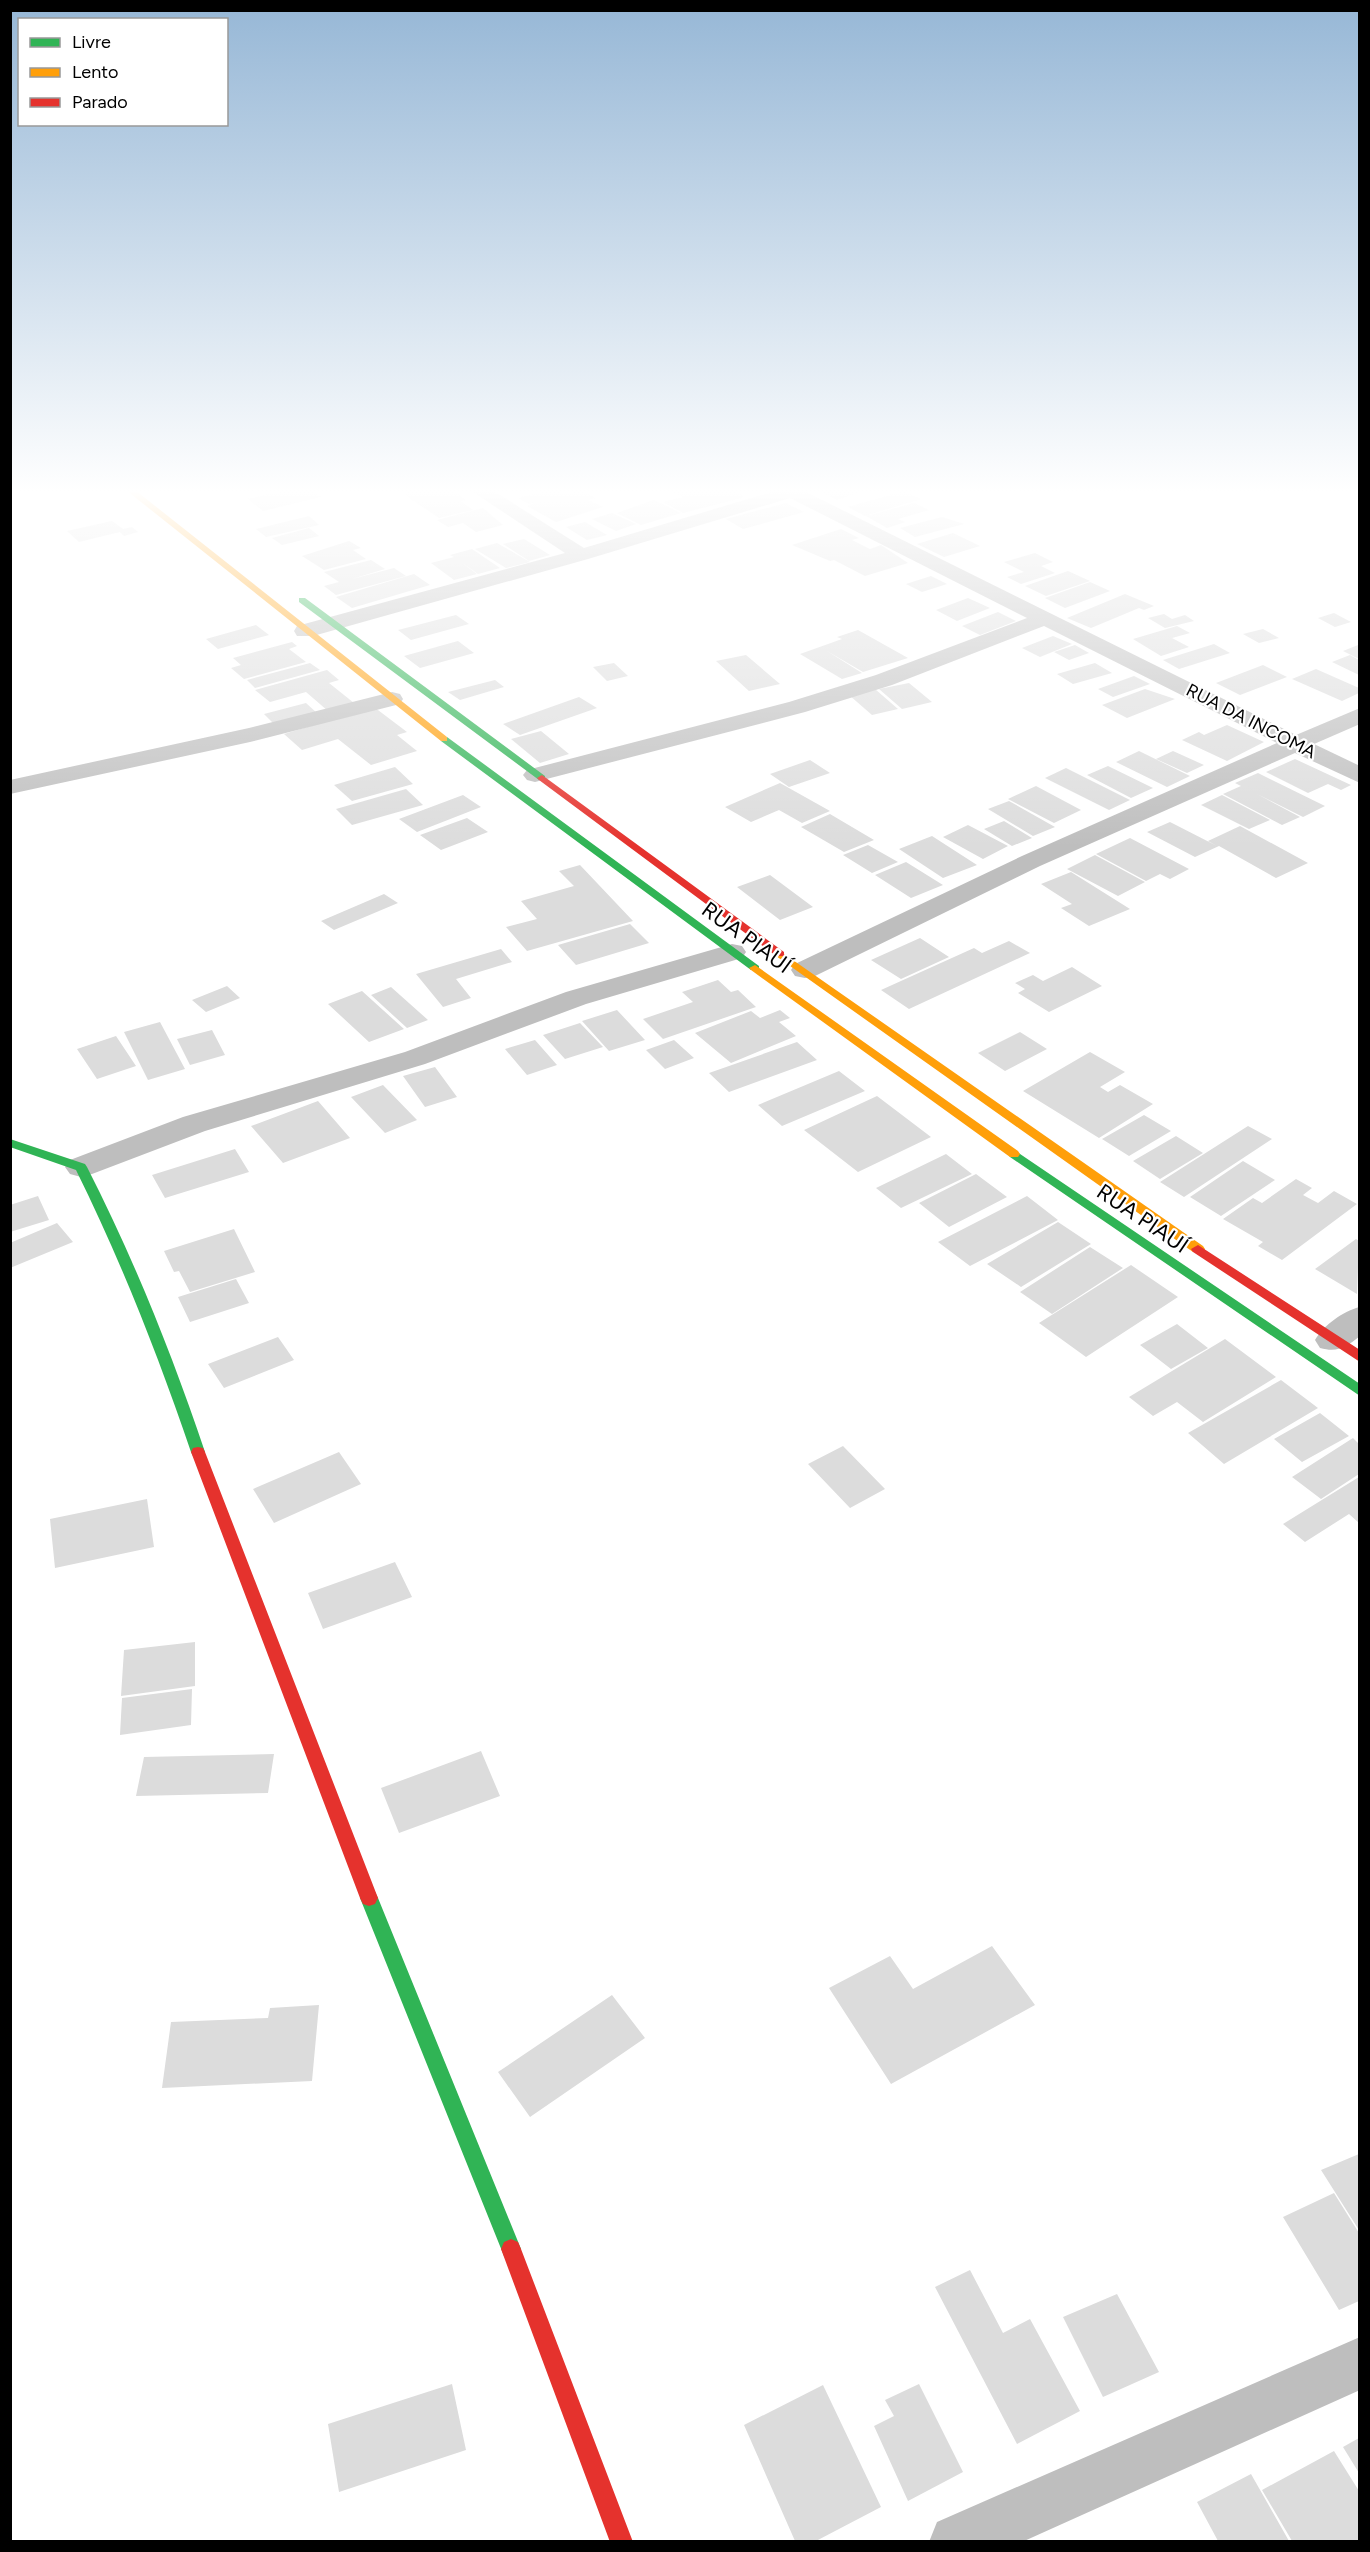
<svg xmlns="http://www.w3.org/2000/svg" width="1370" height="2552" font-family="Figtree,sans-serif">
<rect width="100%" height="100%" fill="#fff"/>
<path fill="#dcdcdc" d="M287 490H311L321 497 263 511 248 499Z
M417 490H453L466 500 460 501 473 510 439 518 402 493Z
M547 490H557L565 494 581 490 596 498 588 500 603 507 556 522 527 506 537 502 529 504 518 498Z
M669 490H731L745 497 683 513 663 502 683 497Z
M827 490H856L861 492 837 500 820 492Z
M904 491 921 499 865 516 848 507Z
M654 500 681 513 641 525 617 513Z
M786 503 804 512 743 529 726 519Z
M914 503 929 510 898 519 905 522 887 528 866 516Z
M483 508 503 525 476 532 463 523 448 527 437 520Z
M612 513 636 524 616 531 592 519Z
M309 516 319 525 266 537 256 529Z
M942 517 964 524 915 537 900 528Z
M112 521 123 529 132 527 138 532 124 536 120 532 79 542 67 531Z
M585 522 607 535 587 540 566 527Z
M309 528 319 536 282 545 272 538Z
M841 529 859 538 852 540 870 549 881 545 908 563 865 576 834 560 830 561 792 545Z
M953 533 980 546 944 557 917 544Z
M524 539 550 555 529 561 503 544Z
M349 541 361 548 353 550 366 559 324 570 302 556Z
M497 543 530 562 506 568 475 549Z
M472 549 500 568 478 574 461 562 477 574 454 580 431 563 454 557 450 555Z
M1035 553 1053 562 1041 566 1055 573 1021 584 1007 577 1024 572 1004 562Z
M371 560 385 569 352 579 394 568 406 576 336 595 324 586 339 582 324 572Z
M1068 571 1090 581 1046 596 1025 586Z
M414 574 430 585 352 608 336 597Z
M931 576 947 584 922 592 906 584Z
M1090 582 1110 591 1065 608 1045 598Z
M1125 594 1154 606 1144 610 1139 608 1091 628 1067 618Z
M968 598 990 608 957 621 936 610Z
M998 612 1016 621 980 635 962 626Z
M1334 613 1351 622 1335 627 1318 618Z
M1164 614 1172 619 1185 615 1194 621 1165 628 1148 618Z
M456 615 469 624 411 640 398 630Z
M256 625 269 635 218 649 206 639Z
M1177 626 1190 633 1172 638 1189 647 1161 656 1133 639Z
M1263 629 1279 638 1259 643 1243 634Z
M858 630 908 658 863 672 827 651 862 673 842 679 800 654 842 639 837 637Z
M1053 636 1072 644 1040 657 1022 648Z
M458 641 474 653 420 668 404 656Z
M292 642 297 646 289 649 306 662 244 679 231 668 241 665 233 658Z
M1214 644 1230 653 1179 669 1163 660Z
M1075 645 1089 653 1069 660 1054 652Z
M1358 645 1359 659 1343 651Z
M746 655 780 684 749 691 716 661Z
M1350 655 1359 660V675L1332 662Z
M310 663 320 670 255 688 247 680Z
M614 663 628 676 607 681 593 667Z
M1095 663 1112 673 1073 684 1057 674Z
M1263 665 1287 677 1240 695 1216 683Z
M1316 669 1359 688V693L1342 701 1292 679Z
M327 670 339 680 329 683 354 703 328 711 306 692 270 702 255 690Z
M1134 676 1150 684 1113 697 1098 689Z
M495 680 504 687 460 700 448 692Z
M909 683 932 702 902 709 879 689Z
M875 689 898 709 872 715 849 695Z
M1145 689 1175 699 1127 718 1102 705Z
M579 697 597 708 520 735 503 724Z
M306 703 318 714 275 725 264 714Z
M374 707 407 732 397 735 417 751 371 765 338 739 302 750 284 734Z
M1227 725 1264 742 1227 761 1182 740 1199 732 1204 735Z
M541 731 569 754 540 763 511 739Z
M1139 751 1190 776 1167 787 1116 762Z
M1173 751 1204 765 1187 773 1156 759Z
M1295 759 1351 785 1341 790 1328 784 1308 793 1266 772Z
M810 760 830 773 789 787 770 774Z
M1108 766 1153 788 1131 798 1087 775Z
M395 767 413 784 352 801 334 785Z
M1066 768 1130 800 1109 810 1045 778Z
M1258 773 1325 806 1303 817 1257 794 1300 817 1282 825 1223 794 1241 786 1235 783Z
M780 783 830 811 802 823 779 810 751 822 725 807Z
M1036 786 1081 810 1054 823 1008 799Z
M406 789 423 805 352 825 336 809Z
M463 795 481 807 417 832 399 819Z
M1222 795 1270 820 1249 829 1201 805Z
M1009 801 1055 827 1033 836 988 809Z
M830 814 874 840 844 852 801 827Z
M467 818 488 832 441 850 420 835Z
M1004 821 1032 838 1012 846 984 829Z
M1170 822 1217 846 1208 841 1240 826 1308 863 1276 878 1219 846 1195 857 1147 832Z
M968 825 1008 846 983 859 943 837Z
M932 836 977 865 943 878 899 849Z
M1130 838 1189 869 1170 879 1160 874 1146 881 1096 854Z
M868 845 898 862 872 873 843 855Z
M1095 855 1145 882 1118 896 1067 869Z
M906 862 943 885 911 898 875 875Z
M580 865 633 921 527 951 506 927 537 919 521 901 574 886 559 871Z
M1071 872 1130 909 1089 926 1061 908 1072 904 1041 884Z
M770 875 813 907 780 920 737 887Z
M384 894 398 903 334 930 321 921Z
M630 924 649 943 576 965 558 945Z
M920 938 949 957 901 979 871 960Z
M1009 941 1030 953 909 1009 881 990 974 948 982 953Z
M501 949 512 962 456 979 471 998 443 1007 416 974Z
M1072 967 1102 986 1049 1012 1018 993 1025 989 1015 983 1033 975 1043 981Z
M718 980 731 992 738 990 756 1007 663 1039 643 1019 693 1002 682 992Z
M227 986 240 998 206 1012 192 1000Z
M391 987 428 1020 407 1028 371 995Z
M362 991 404 1029 369 1042 328 1004Z
M617 1010 645 1040 609 1051 582 1021Z
M780 1010 790 1018 779 1022 796 1036 731 1063 695 1033 751 1011 760 1018Z
M160 1022 185 1069 148 1080 124 1032Z
M580 1023 603 1047 565 1059 543 1035Z
M212 1030 225 1055 190 1065 177 1039Z
M1020 1032 1047 1049 1005 1071 978 1053Z
M116 1036 136 1066 97 1079 77 1049Z
M535 1040 557 1065 527 1075 505 1049Z
M674 1040 694 1058 665 1069 646 1050Z
M797 1042 817 1060 729 1092 709 1073Z
M1090 1052 1125 1072 1100 1087 1108 1092 1120 1085 1153 1104 1099 1138 1023 1091Z
M435 1067 457 1097 425 1107 403 1076Z
M839 1071 865 1091 782 1126 758 1105Z
M383 1085 417 1120 385 1133 351 1097Z
M877 1096 931 1137 858 1172 804 1130Z
M318 1101 350 1138 283 1163 251 1126Z
M1144 1115 1171 1131 1129 1156 1102 1139Z
M1248 1126 1272 1139 1184 1197 1160 1182Z
M1176 1136 1203 1153 1160 1179 1133 1161Z
M235 1149 249 1172 165 1198 152 1175Z
M946 1154 972 1174 901 1208 876 1188Z
M1243 1161 1275 1180 1221 1216 1190 1197Z
M976 1174 1007 1197 949 1227 919 1203Z
M1296 1179 1312 1188 1303 1195 1318 1203 1334 1191 1357 1204 1282 1260 1258 1246 1263 1242 1223 1219 1253 1198 1262 1203Z
M38 1196 49 1220 10 1232V1205Z
M1027 1196 1058 1220 970 1266 938 1242Z
M1058 1222 1091 1244 1021 1287 987 1264Z
M57 1223 73 1242 10 1268V1243Z
M234 1229 255 1272 190 1292 179 1271 174 1272 164 1251Z
M1356 1239 1359 1241 1357 1294 1315 1269Z
M1090 1247 1123 1268 1052 1314 1020 1292Z
M1131 1265 1178 1297 1086 1357 1039 1323Z
M236 1279 249 1303 190 1322 178 1297Z
M1177 1324 1208 1348 1171 1369 1140 1345Z
M278 1337 294 1360 224 1388 208 1364Z
M1225 1339 1276 1377 1203 1422 1177 1402 1153 1416 1129 1397Z
M1281 1380 1318 1408 1224 1464 1188 1433Z
M1320 1413 1349 1436 1302 1462 1274 1439Z
M1353 1438 1359 1444V1474L1321 1499 1292 1477Z
M843 1446 885 1489 850 1508 808 1464Z
M339 1452 361 1484 274 1523 253 1489Z
M1359 1477V1523L1349 1514 1305 1542 1283 1524Z
M147 1499 154 1547 55 1568 50 1519Z
M395 1562 412 1597 323 1629 308 1593Z
M195 1642V1686L121 1696 124 1650Z
M192 1689 191 1725 120 1735 122 1698Z
M481 1751 500 1796 399 1833 381 1788Z
M274 1754 268 1793 136 1796 144 1757Z
M992 1946 1035 2005 891 2084 829 1988 890 1956 913 1989Z
M612 1995 645 2038 530 2117 498 2072Z
M319 2005 312 2081 162 2088 171 2022 268 2018 270 2008Z
M1359 2154V2230L1321 2170Z
M1334 2193 1359 2233V2301L1339 2310 1283 2217Z
M970 2270 1003 2333 1030 2319 1080 2411 1017 2444 935 2287Z
M1117 2294 1159 2372 1103 2397 1063 2317Z
M452 2384 466 2450 339 2492 328 2424Z
M919 2384 963 2472 908 2501 874 2426 894 2416 885 2400Z
M823 2385 881 2507 816 2541H795L744 2425Z
M1359 2438V2473L1343 2447Z
M1334 2451 1359 2491V2541H1292L1262 2490Z
M1251 2474 1289 2541H1218L1197 2502Z"/>
<g fill="none" stroke-linecap="round" stroke-linejoin="round">
<path fill="#bebebe" fill-rule="evenodd" d="M470 490H492L584 548 778 490H807L806 492 1296 735 1360 708V724L1314 744 1360 766V783L1295 753 1040 866 815 976 805 978 795 976 791 970 795 964 1022 856 1277 743 1044 626 892 685 805 712 535 782 527 780 523 775 527 770 789 702 876 675 1027 618 790 498 588 559 313 636H297L294 631 297 626 565 553Z
M392 692 400 694 403 699 400 704 250 742 10 794V780L249 728Z
M732 944 742 946 746 952 742 958 586 1004 425 1064 205 1131 92 1174 81 1177 70 1174 65 1167 70 1160 183 1117 405 1052 566 992Z
M1360 1307V1336C1346 1347 1338 1353 1320 1348L1315 1340C1324 1325 1343 1311 1360 1307Z
M1360 2337V2390L1022 2542H929L937 2522Z"/>
<path fill="#30b455" fill-rule="evenodd" d="M299 598H305L545 776V780H539L299 602Z
M441 737H447L759 966V970H751L441 741Z
M10 1139 85 1164 87 1167C134 1259 172 1354 205 1452L203 1456H193L191 1452C158 1355 121 1261 76 1170L10 1147Z
M1014 1150 1360 1384V1396L1010 1157 1008 1154Z
M369 1890 375 1892 378 1898 521 2249 518 2256 511 2259 504 2256 360 1898 363 1892Z"/>
<path fill="#ff9f0a" fill-rule="evenodd" d="M126 490H135L447 737V741H441Z
M780 951 1203 1246 1205 1249 1203 1252H1193L776 956V952Z
M755 965 1018 1151 1020 1154 1018 1157H1010L751 970 749 968Z"/>
<path fill="#e5322d" fill-rule="evenodd" d="M542 775 784 952V956H776L539 780 537 778Z
M1198 1245 1360 1350V1362L1193 1252 1191 1249Z
M198 1447 203 1448 205 1452 378 1898 375 1904 369 1906 363 1904 360 1898 191 1452 193 1448Z
M511 2239 518 2242 521 2249 633 2542H610L501 2249 504 2242Z"/>
</g>
<linearGradient id="sky" x2="0" y2="1"><stop stop-color="#96b7d6"/><stop offset="0.58" stop-color="#fff"/><stop offset="1" stop-color="#fff" stop-opacity="0"/></linearGradient>
<rect width="1370" height="847" fill="url(#sky)"/>
<g text-anchor="middle" stroke-width="4.5" stroke-linejoin="round" paint-order="stroke">
<g font-size="18" fill="#000" stroke="#fff">
<text transform="translate(1251 721) rotate(27)" y="6">RUA DA INCOMA</text>
</g>
<g font-size="22" fill="#000" stroke="#fff">
<text transform="translate(747 937) rotate(36)" y="8">RUA PIAUÍ</text>
<text transform="translate(1143 1218) rotate(34)" y="8">RUA PIAUÍ</text>
</g>
</g>
<rect width="1370" height="2552" fill="none" stroke="#000000" stroke-width="24"/>
<rect x="18" y="18" width="210" height="108" fill="#ffffff" stroke="#999999" stroke-width="1.5"/>
<rect x="30" y="38" width="30" height="9" fill="#30b455" stroke="#999999" stroke-width="1.5"/>
<text x="72" y="48" font-size="18" fill="#000000">Livre</text>
<rect x="30" y="68" width="30" height="9" fill="#ff9f0a" stroke="#999999" stroke-width="1.5"/>
<text x="72" y="78" font-size="18" fill="#000000">Lento</text>
<rect x="30" y="98" width="30" height="9" fill="#e5322d" stroke="#999999" stroke-width="1.5"/>
<text x="72" y="108" font-size="18" fill="#000000">Parado</text>
</svg>
